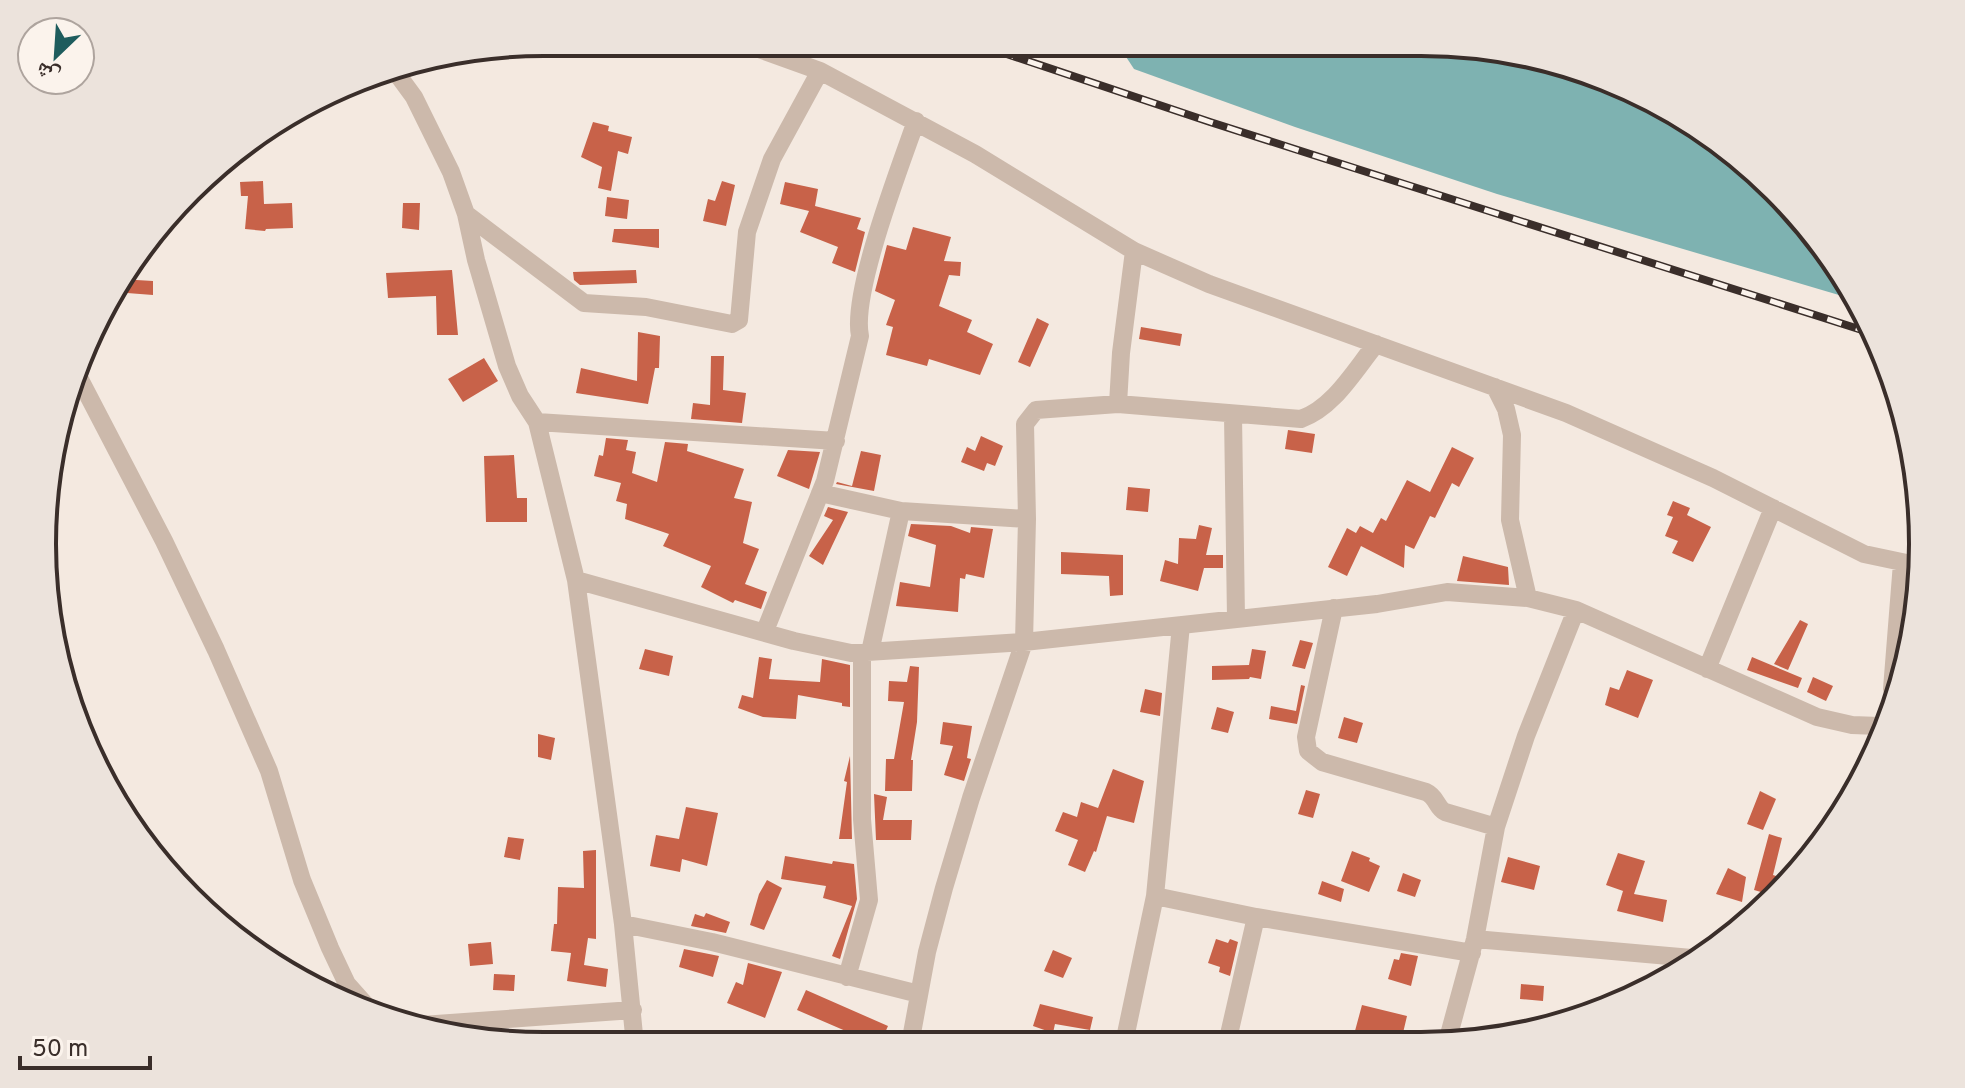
<svg xmlns="http://www.w3.org/2000/svg" width="1965" height="1088" font-family="Overpass,'Noto Naskh Arabic',sans-serif">
<rect width="100%" height="100%" fill="#f4e9e0"/>
<path fill="#7eb2b1" d="M1117 43H1453L1551 59 1672 109 1819 238 1849 298 1497 194 1295 127 1134 69Z"/>
<path fill="#c86249" d="M593 122 609 126 608 131 632 137 628 154 618 151 611 191 598 188 602 167 581 157Z
M263 181 264 204 292 203 293 228 266 229 265 231 245 229 248 196H241L240 182Z
M722 181 735 185 726 226 703 221 708 199 715 201Z
M785 182 818 189 815 206 861 218 857 229 865 232 855 272 832 263 838 247 800 232 809 211 780 204Z
M607 197 629 200 627 219 605 216Z
M403 203H420L419 230 402 228Z
M913 227 951 237 944 261 961 262 960 276 949 275 939 306 972 320 967 332 993 344 980 375 929 359 927 366 886 355 893 327 886 325 895 300 875 291 887 245 906 250Z
M614 229H659V248L612 242Z
M452 270 458 335H437L436 296 388 298 386 273Z
M636 270 637 283 580 285 574 280 573 272Z
M120 279 153 281V295L114 292Z
M1037 318 1049 324 1030 367 1018 362Z
M1141 327 1182 334 1180 346 1139 339Z
M638 332 660 336 659 368H655L648 404 576 393 581 368 637 381Z
M711 356H724L723 390 746 393 742 423 691 419 693 403 710 405Z
M484 358 498 381 463 402 448 379Z
M1288 430 1315 434 1312 453 1285 449Z
M981 436 1003 446 995 466 987 463 984 471 961 462 967 447 975 451Z
M606 438 628 440 626 450 636 452 632 473 657 482 665 442 688 444 687 451 744 469 734 498 752 502 743 543 759 549 745 584 767 592 761 609 735 600 733 603 701 587 711 566 663 546 669 534 625 519 627 504 616 501 621 483 594 476 599 455 603 456Z
M1452 447 1474 458 1459 487 1452 483 1435 518 1430 516 1414 549 1405 545 1404 568 1361 546 1347 576 1328 567 1347 528 1356 533 1360 526 1373 533 1381 518 1386 521 1407 480 1430 492Z
M788 450 820 452 809 489 777 476Z
M861 451 881 455 874 491 836 484 837 482 852 486Z
M514 455 517 498H527V522H486L484 456Z
M1128 487 1150 489 1148 512 1126 510Z
M1673 501 1690 508 1687 515 1711 527 1693 562 1672 553 1678 541 1665 536 1673 517 1667 515Z
M828 507 848 512 823 565 809 556 833 520 824 516Z
M911 524 951 526 970 533 971 527 993 529 984 578 966 574 965 579 960 578 958 612 896 606 900 582 930 587 936 545 908 536Z
M1199 525 1212 528 1206 555H1223V568H1204L1198 591 1160 581 1165 560 1178 564 1179 538 1196 539Z
M1061 552 1123 555V595L1110 596 1109 576 1061 574Z
M1463 556 1508 567 1509 585 1457 581Z
M1800 620 1808 624 1788 670 1774 664Z
M1300 640 1313 643 1305 669 1292 666Z
M645 649 673 656 669 676 639 669Z
M1252 649 1266 651 1261 679 1250 677 1249 679 1212 680V666L1249 665Z
M759 657 772 659 769 679 820 682 822 659 850 665V707L842 706V703L798 695 796 719 763 717 738 708 742 695 753 698Z
M1752 657 1802 678 1798 688 1747 670Z
M910 666 919 667 917 722 911 760H913L912 791H885L886 759H894L904 702 888 701 889 681 907 682Z
M1627 670 1653 680 1638 718 1605 705 1610 687 1619 690Z
M1813 677 1833 686 1826 701 1807 692Z
M1301 685 1305 686 1297 724 1269 719 1271 706 1296 711Z
M1145 689 1162 693 1160 716 1140 712Z
M1217 707 1234 712 1228 733 1211 729Z
M1344 717 1363 723 1357 743 1338 738Z
M943 722 972 726 967 758 971 759 964 781 944 775 953 746 940 744Z
M538 734 555 738 551 760 538 757Z
M850 756 852 839H839L847 782 844 781Z
M1113 769 1144 781 1134 823 1107 816 1096 852 1094 851 1085 872 1068 865 1078 840 1055 831 1063 812 1077 817 1081 802 1098 808Z
M1306 790 1320 794 1313 818 1298 814Z
M1760 791 1776 799 1763 830 1747 824Z
M874 794 887 797 883 820H912L911 840H876Z
M686 807 718 813 707 866 682 859 680 872 650 866 656 835 679 839Z
M1769 834 1782 838 1773 875 1792 881 1775 896 1754 890Z
M508 837 524 839 520 860 504 857Z
M596 850V939L588 938 584 965 608 969 606 987 567 981 571 953 551 951 554 924H557L558 887 584 888 583 851Z
M1352 851 1370 858 1369 861 1380 866 1369 892 1341 881Z
M1618 853 1645 861 1634 894 1667 900 1663 922 1617 911 1623 891 1626 892 1606 885Z
M785 856 832 864 833 861 854 864 857 899 840 959 832 956 852 906 823 898 826 886 781 879Z
M1508 857 1540 866 1534 890 1501 882Z
M1728 868 1746 877 1742 902 1716 894Z
M1403 873 1421 880 1415 897 1397 891Z
M767 880 782 888 764 930 750 925 759 894Z
M1322 881 1344 889 1341 902 1318 894Z
M706 913 730 922 726 933 691 926 695 914 704 917Z
M1216 939 1228 943 1230 939 1238 942 1230 976 1219 972 1220 967 1208 963Z
M491 942 493 964 470 966 468 944Z
M684 949 719 956 713 977 679 967Z
M1053 950 1072 958 1063 978 1044 971Z
M1401 953 1418 956 1411 986 1388 979 1394 959 1399 960Z
M748 963 782 972 765 1018 727 1003 736 982 743 985Z
M494 974 515 975 514 991 493 990Z
M1521 984 1544 986 1543 1001 1520 999Z
M806 990 888 1026 880 1044H853L845 1040 848 1032 797 1010Z
M1040 1004 1093 1017 1090 1030 1055 1024 1053 1033 1033 1026Z
M1362 1005 1407 1016 1403 1033 1395 1032 1393 1042H1352Z"/>
<g fill="none" stroke-linecap="round" stroke-linejoin="round">
<path stroke="#ccb9ab" stroke-width="18" d="M728 42 759 49 820 71 975 154 1134 251 1209 284 1566 413 1713 478 1864 554 1916 565
M984 43H985
M392 67 414 97 451 172 466 214 476 260 507 366 520 396 537 422 576 580 623 924 635 1045
M466 214 584 303 646 307 732 324 739 320 747 232 772 159 820 71
M77 374 164 541 216 650 269 771 302 880 330 948 347 984 372 1012
M1495 387 1506 409 1512 435 1510 520 1528 598
M1118 404 1121 353 1134 251
M1233 415 1236 618
M537 422 836 441
M820 493 901 511 1027 519
M576 580 794 641 851 653 1024 642 1377 604 1447 592 1528 598 1576 610 1817 717 1852 725 1879 726
M1334 608 1306 737 1308 751 1322 762 1426 792C1437 797 1436 807 1445 812L1496 827
M765 631 825 481 860 336C851 293 900 167 916 121
M870 652 901 511
M1707 669 1773 508
M1892 689 1902 563
M1155 896 1256 917 1472 953
M623 924 712 942 919 994
M1475 939 1703 959
M847 977 869 900 862 819V653
M408 1026 633 1010
M1447 1042 1475 939 1496 827 1526 736 1576 610
M1124 1043 1155 896 1181 625
M1227 1043 1256 917
M910 1044 927 952 944 888 971 798 1024 642 1027 519 1025 424 1036 410 1118 404 1301 419C1334 407 1354 371 1376 344"/>
<defs>
<path id="rail" d="M971 42 1210 122 1865 331"/>
</defs>
<use href="#rail" stroke="#3a2e2a" stroke-width="8"/>
<use href="#rail" stroke="#fbf3ec" stroke-width="5" stroke-dasharray="15" stroke-linecap="butt"/>
</g>
<path d="M0 0H1965V1088H0ZM544 56H1421A488 488 0 0 1 1909 544V544A488 488 0 0 1 1421 1032H544A488 488 0 0 1 56 544V544A488 488 0 0 1 544 56Z" fill="#ece3dc" fill-rule="evenodd"/>
<path fill="none" stroke="#3a2e2a" stroke-width="4" d="M544 56H1421A488 488 0 0 1 1909 544V544A488 488 0 0 1 1421 1032H544A488 488 0 0 1 56 544V544A488 488 0 0 1 544 56Z"/>
<g transform="translate(56 56) rotate(205)"><circle r="38" fill="#fbf3ec" stroke="#aea49e" stroke-width="2"/>
<path d="M0-6L14 30L0 20L-14 30Z" fill="#1e5c5d"/>
<text y="-12" font-size="22" font-weight="bold" text-anchor="middle" fill="#3a2e2a">ش</text>
</g>
<path d="M20 1056v12h130v-12" fill="none" stroke="#3a2e2a" stroke-width="4"/>
<text x="32" y="1056" font-size="24" fill="#3a2e2a" stroke="#fbf3ec" stroke-width="6" paint-order="stroke">50 m</text>
</svg>
